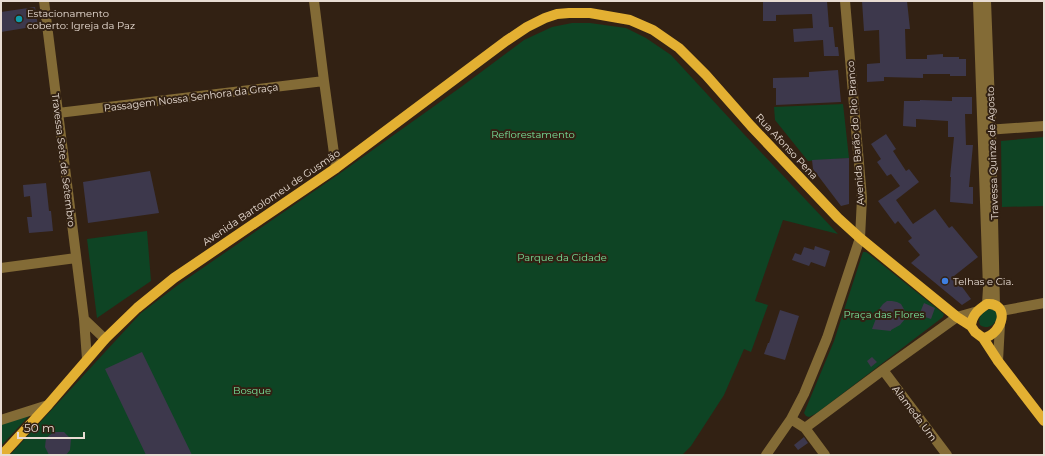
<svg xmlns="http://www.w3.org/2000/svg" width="1045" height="456" font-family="Montserrat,sans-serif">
<rect width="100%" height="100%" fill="#322113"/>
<path fill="#0e4424" d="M572 23H590L626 28 646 38 671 55 742 132 838 234 783 220 755 301 768 305 751 352 744 349 724 395 691 446 682 455H10L141 313 178 285 339 174 461 87 524 40 552 27Z
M843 104 849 158 808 161 775 120 774 107Z
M1044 137V206L1002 207 1001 141Z
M147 231 151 281 97 318 87 239Z
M863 252H866L869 254 944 314 943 317 817 413 809 417 806 416 804 413 834 341Z
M996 307C996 311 998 316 996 320 993 327 986 329 980 325 976 314 988 309 996 307Z
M30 415 1 446V424Z"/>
<path fill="#3d384c" d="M763 1H827L829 27H833L835 47H838L839 56H824L823 40 794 42 793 29 813 28 812 14 776 15V21H763Z
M862 1H907L910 29H905L906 59H927V55L943 54V57H959V59H966V76H950V74H923V78L884 77V81L867 82V64L880 63 879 30 864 31Z
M35 7 38 26 1 32V12Z
M838 70 841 102 776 105V88H773V78L809 77V72Z
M952 97H972V114H965L966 145H973L969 187H973V204L950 202 951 177H950L954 137H948V121L916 119V127L903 126 904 101H920V100L952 101Z
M886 134 896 149 893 151 906 171 909 169 919 182 896 200 913 224 935 209 949 228 952 226 978 257 954 276 971 299 962 305 911 263 920 255 908 241 912 238 898 221 895 224 878 201 900 186 891 174 887 176 877 162 881 159 871 144Z
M849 158V204L841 206 813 169 812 160Z
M150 171 159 213 88 223 83 182Z
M46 183 49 211H51L53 231 29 233 27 217H32L30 196 24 197 23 185Z
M815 246 830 251 825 267 811 262 809 266 792 260 795 253 801 255 804 247 814 250Z
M887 301H892L897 302 901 304 905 311V319L900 325 891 330V331L872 329 880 308 883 304Z
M924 303 935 308 931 319 919 315Z
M780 310 799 316 785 360 764 354 768 343H769Z
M142 352 192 455H146L105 369Z
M872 357 877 362 871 367 867 361Z
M54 432H64L71 439 70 450 66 455H49L45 447 46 438Z
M804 437 808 443 798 450 794 445Z"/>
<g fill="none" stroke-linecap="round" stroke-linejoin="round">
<path stroke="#836b36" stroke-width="10" d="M44 1 84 319 87 359
M314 1 324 81 336 168
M978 1 988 288 987 304
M986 1 991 130 995 306
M58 113 324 81
M986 130 1044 126
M1 268 76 258
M1001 311 1044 303
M84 319 105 339
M998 361 1000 324
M883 370 947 455
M791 419 805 428 883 370 957 317 978 311
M1 420 48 405
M805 428 825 455
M766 455 791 419 804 394 827 338 860 238 862 198 845 1"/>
<path stroke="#e3b032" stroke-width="10" d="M987 304C1010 302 1004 334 983 338L975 332 971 326C972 315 978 310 987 304Z
M983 338 998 361 1044 421
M2 455 48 405 105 339 137 308 174 278 336 168 506 41 527 27 545 18 557 14 569 13H590L607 16 630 20 653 30 679 48 706 75 751 126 838 218 860 238 957 317 971 326"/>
</g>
<circle fill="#0f9aa8" stroke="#322113" stroke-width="1.5" cx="19" cy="19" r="4"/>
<circle fill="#3f7fe0" stroke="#322113" stroke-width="1.5" cx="945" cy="281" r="4"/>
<g text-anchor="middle" stroke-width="4" stroke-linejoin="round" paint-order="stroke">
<g font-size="10" fill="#e8dcd3" stroke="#322113" text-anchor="start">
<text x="27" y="17">Estacionamento<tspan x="27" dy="12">coberto: Igreja da Paz</tspan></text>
<text x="953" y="285">Telhas e Cia.</text>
</g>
<g font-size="10" fill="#e8dcd3" stroke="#322113">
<text transform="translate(191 97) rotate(-7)" y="4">Passagem Nossa Senhora da Graça</text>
<text transform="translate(855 133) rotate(-94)" y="4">Avenida Barão do Rio Branco</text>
<text transform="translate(787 146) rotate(47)" y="4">Rua Afonso Pena</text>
<text transform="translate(992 153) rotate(-92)" y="4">Travessa Quinze de Agosto</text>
<text transform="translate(64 160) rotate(83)" y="4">Travessa Sete de Setembro</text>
<text transform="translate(271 197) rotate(-34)" y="4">Avenida Bartolomeu de Gusmão</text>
<text transform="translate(915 413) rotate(53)" y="4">Alameda Um</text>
</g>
<g font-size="10" fill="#78e29b" stroke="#322113">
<text x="533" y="138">Reflorestamento</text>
<text x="562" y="261">Parque da Cidade</text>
<text x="884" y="318">Praça das Flores</text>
<text x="252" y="394">Bosque</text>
</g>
</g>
<rect width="1045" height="456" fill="none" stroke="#e8dcd3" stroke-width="4"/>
<path d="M18 432v6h66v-6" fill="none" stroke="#e8dcd3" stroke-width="2"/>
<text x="24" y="432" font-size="12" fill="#e8dcd3" stroke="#322113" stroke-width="3" paint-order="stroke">50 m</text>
</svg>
